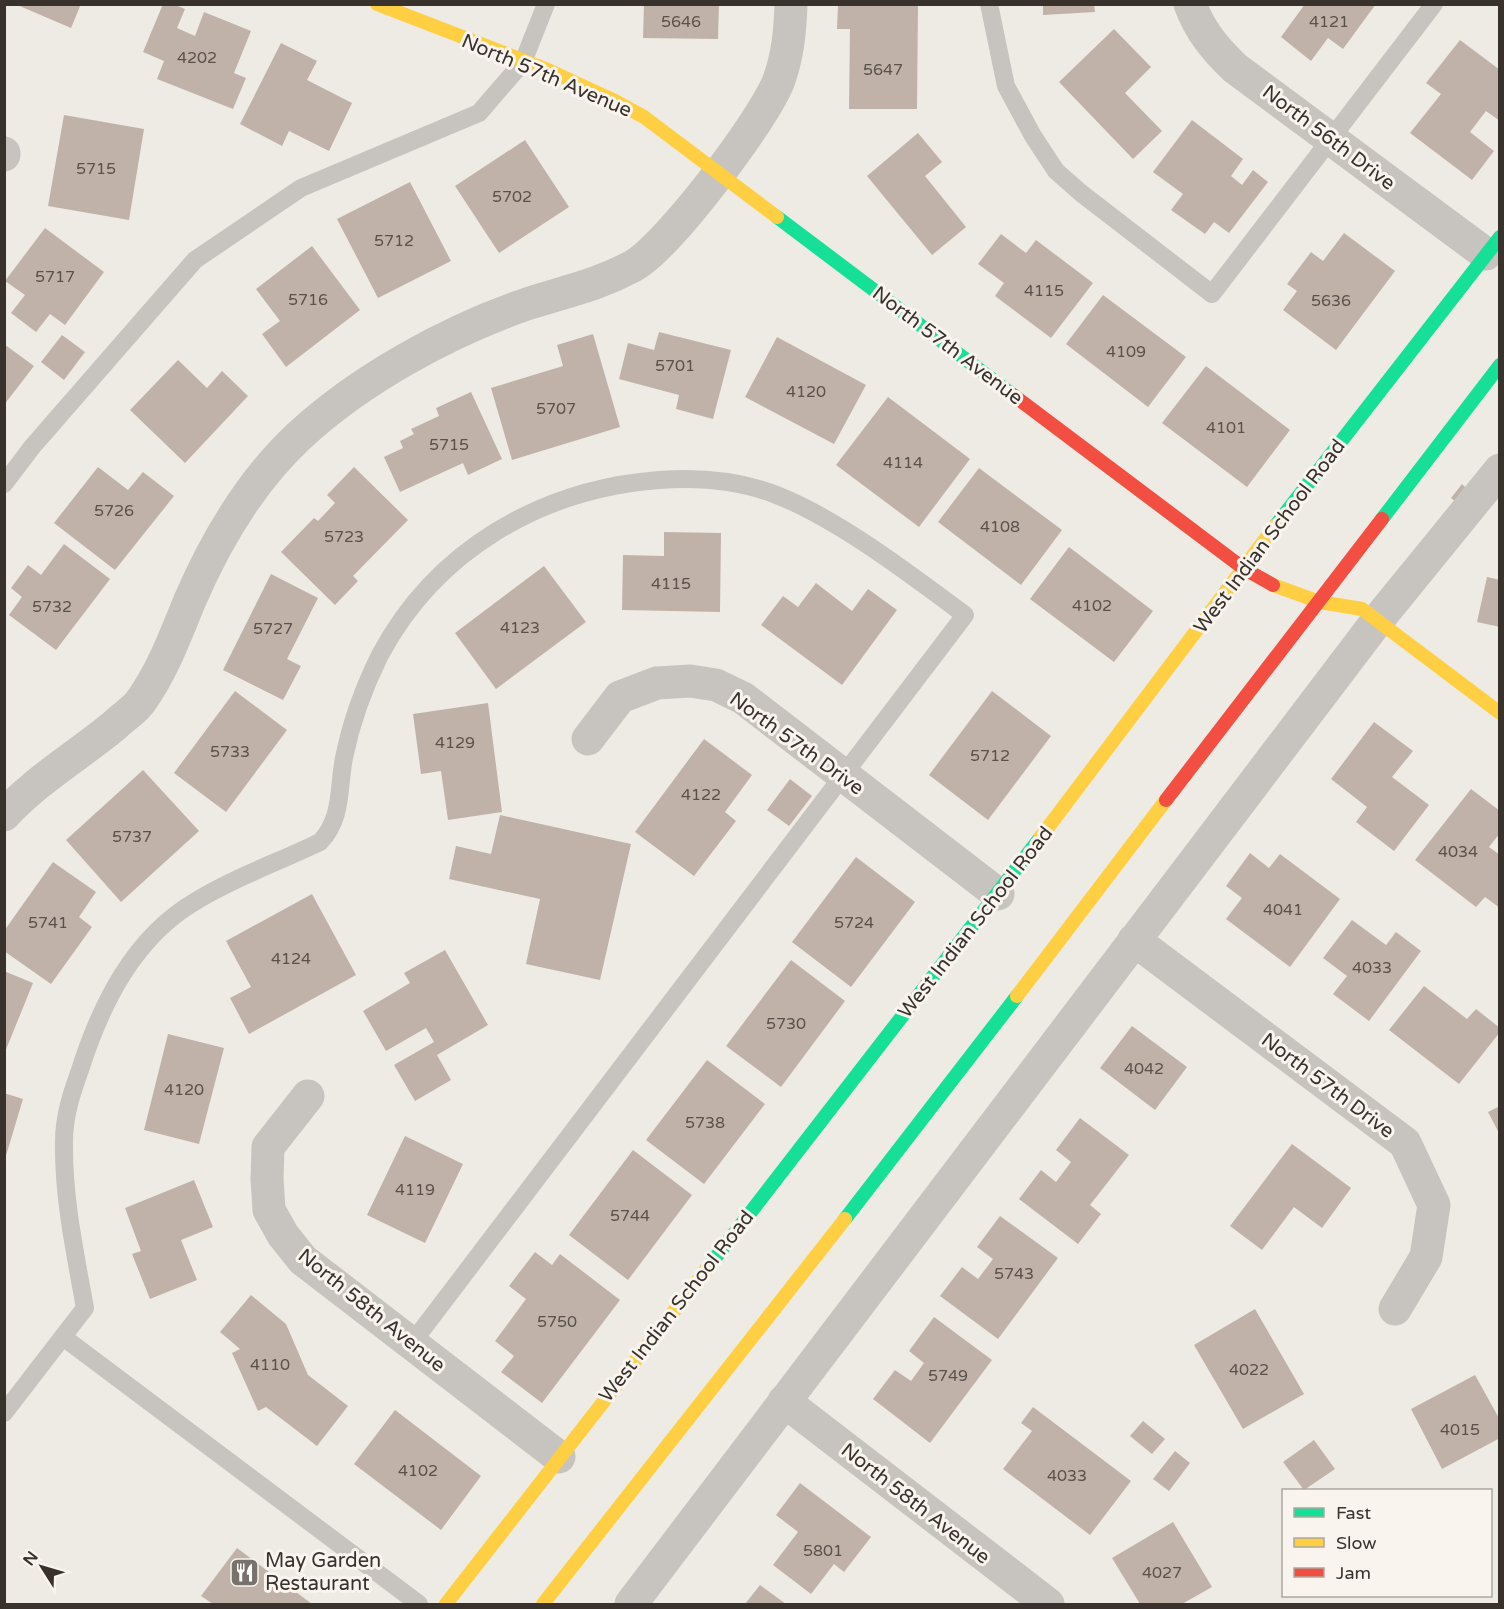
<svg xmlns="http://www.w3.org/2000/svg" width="1504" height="1609" font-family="'Varela Round',sans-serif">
<rect width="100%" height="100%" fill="#eeebe5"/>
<path fill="#c0b2a8" d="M15 4H81L71 28Z
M163 4H173L185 9 177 28 195 36 204 12 251 31 234 73 246 78 233 109 157 79 164 61 143 52Z
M644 4H719L718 39 643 38Z
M838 4H918L917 109H849L850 29H837Z
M1043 4H1094L1095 12 1043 15Z
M1305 4H1376L1343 49 1328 38 1311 61 1281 37Z
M1114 29 1151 67 1125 93 1162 131 1133 159 1059 82Z
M1460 40 1500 70V121L1486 111 1470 132 1494 151 1472 180 1410 133 1441 94 1426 83Z
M281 43 317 61 307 80 352 103 329 151 289 131 282 146 240 124Z
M64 115 144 129 129 220 48 206Z
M1192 120 1243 159 1231 176 1242 185 1253 170 1268 182 1229 233 1214 222 1205 234 1171 210 1183 194 1153 172Z
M918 133 942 162 925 176 966 227 932 255 867 176Z
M525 140 569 207 499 253 455 186Z
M410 182 451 261 378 298 337 219Z
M45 228 104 272 65 325 50 314 36 332 11 313 25 295 5 281Z
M1344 233 1395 271 1336 350 1283 310 1297 291 1287 284 1311 252 1323 261Z
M1001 234 1026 253 1036 240 1093 283 1051 338 995 296 1004 283 978 264Z
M312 246 360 310 286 367 262 334 280 321 256 289Z
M1103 295 1186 357 1148 407 1066 344Z
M659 332 731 350 713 419 676 409 679 395 619 379 628 343 654 350Z
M593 334 620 427 512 460 491 388 563 366 557 345Z
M62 335 85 352 64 380 41 362Z
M777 337 866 385 834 444 745 397Z
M4 344 34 366 4 405Z
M178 360 207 388 222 371 248 396 185 463 130 410Z
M1206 366 1290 430 1247 487 1162 423Z
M471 392 502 459 468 475 463 463 400 492 384 457 403 448 400 441 414 434 411 429 439 416 436 408Z
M888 397 970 459 919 527 836 465Z
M98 467 128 490 143 472 174 496 115 570 54 523Z
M354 467 408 520 353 576 358 581 335 605 281 552 314 518 318 521 335 503 327 495Z
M979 468 1062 530 1021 585 938 522Z
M1462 484 1466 488 1456 502 1451 498Z
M664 532 721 533 720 612 622 610 623 555 664 556Z
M64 544 110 579 56 650 9 615 22 597 11 588 28 565 41 575Z
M1069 547 1153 611 1114 662 1030 599Z
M544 566 586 622 496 689 455 633Z
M271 574 318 598 287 659 301 666 283 700 223 670Z
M1487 577 1500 580V627L1477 622Z
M816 583 852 611 868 589 897 610 842 685 761 625 783 596 798 607Z
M235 691 287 730 226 812 174 773Z
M992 691 1051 736 988 820 929 775Z
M488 703 502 812 448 820 441 771 421 774 413 714Z
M1374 722 1413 751 1392 777 1429 805 1394 851 1356 822 1367 807 1331 779Z
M704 739 752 775 725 812 736 821 694 876 635 832Z
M143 770 199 831 121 902 66 840Z
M790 779 812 796 789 826 767 810Z
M1471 789 1500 811V833L1489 847 1500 855V908L1485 897 1476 907 1415 860Z
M500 815 631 844 600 980 526 964 540 899 449 879 456 846 491 854Z
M1250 853 1269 868 1280 854 1340 899 1290 967 1226 919 1242 898 1226 886Z
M856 857 915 902 851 987 792 942Z
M53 862 96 892 79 917 92 927 51 984 4 951V931Z
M312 894 356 975 249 1034 230 998 251 987 226 941Z
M1352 920 1386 945 1396 932 1421 951 1369 1021 1333 994 1347 976 1323 958Z
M445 950 488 1025 437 1055 451 1080 415 1101 394 1065 434 1042 426 1028 386 1051 363 1011 410 983 404 973Z
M791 960 845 1001 781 1087 726 1046Z
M4 971 33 983 5 1052H4Z
M1424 986 1467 1019 1476 1009 1500 1028V1032L1459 1084 1389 1030Z
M1132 1026 1187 1067 1155 1110 1100 1068Z
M168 1034 224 1048 199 1144 144 1130Z
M707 1060 765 1104 704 1184 646 1140Z
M4 1093 23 1099 5 1159H4Z
M1500 1106V1135L1488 1112Z
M1080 1118 1129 1155 1090 1205 1101 1214 1078 1244 1019 1199 1041 1170 1056 1182 1071 1162 1056 1150Z
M405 1136 463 1164 425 1243 367 1215Z
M1292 1144 1351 1188 1322 1228 1294 1207 1262 1250 1230 1226Z
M633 1150 692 1195 628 1280 569 1235Z
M194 1180 213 1227 181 1240 197 1280 150 1299 132 1254 141 1251 125 1208Z
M1000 1216 1058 1258 998 1339 940 1296 962 1267 978 1279 993 1259 977 1247Z
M535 1252 552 1265 560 1254 620 1300 542 1403 501 1372 514 1356 495 1341 526 1299 509 1286Z
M251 1295 286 1324 308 1375 348 1406 317 1446 266 1407 258 1411 232 1353 240 1349 220 1332Z
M1255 1309 1304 1394 1243 1429 1194 1345Z
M934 1317 992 1360 930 1443 873 1399 895 1370 911 1381 924 1363 909 1351Z
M1475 1375 1500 1420V1438L1442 1469 1411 1409Z
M1033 1407 1131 1481 1090 1535 1003 1469 1032 1431 1021 1423Z
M395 1410 481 1476 441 1530 354 1464Z
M1143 1421 1165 1439 1152 1454 1130 1436Z
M1314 1440 1335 1469 1304 1490 1283 1462Z
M1175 1451 1190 1463 1169 1491 1153 1479Z
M800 1483 871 1537 844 1572 834 1564 811 1594 773 1565 798 1532 776 1515Z
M1173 1522 1212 1587 1182 1604H1140L1112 1558Z
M237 1548 312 1604H213L201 1596Z
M760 1585 786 1604H745Z"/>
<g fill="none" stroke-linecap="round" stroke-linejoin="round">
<path stroke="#c7c3be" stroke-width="18" d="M989 4 1006 86 1033 136 1056 171 1081 193 1212 294 1434 4
M4 484 32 447 195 260 301 188 479 113 523 62 546 4
M63 1337 419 1604
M4 1413 85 1308C75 1252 63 1197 64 1141 64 1116 72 1092 80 1070 101 1004 134 937 196 901 235 877 279 862 320 842 343 818 338 788 344 758 351 723 364 687 380 655 436 550 541 489 659 480 698 477 737 480 774 494 837 518 911 575 965 615L412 1343"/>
<path stroke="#c7c3be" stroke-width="33" d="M1190 4C1200 31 1215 49 1235 68L1486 254
M4 153V155
M588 739 620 697 657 683 690 681 716 685 743 698 998 894
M4 815C36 780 79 755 115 725 123 717 135 710 141 701 163 670 176 634 190 600 216 540 250 482 298 437 359 380 448 331 527 304 566 291 596 286 633 266 668 247 765 118 779 80 788 54 790 32 791 4
M1134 940 1405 1143 1434 1205 1426 1257 1395 1309
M308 1096 268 1147 267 1179 269 1210 283 1235 303 1260 559 1457
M784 1401 1048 1604
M631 1604 1377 621 1500 470"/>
<path stroke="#16e098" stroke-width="14" d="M777 217 1013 395
M1382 519 1500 365
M1276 525 1500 237
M845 1219 1017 996
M706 1270 1040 838"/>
<path stroke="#ffcf43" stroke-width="14" d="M377 4 548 70 613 100 644 117 777 217
M1273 585 1320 602 1362 609 1500 713
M1040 838 1276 525
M1017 996 1166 800
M446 1604 706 1270
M543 1604 845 1219"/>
<path stroke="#f24e42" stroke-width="14" d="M1013 395 1243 568 1273 585
M1166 800 1382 519"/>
</g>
<defs>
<symbol id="restaurant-square" viewBox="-11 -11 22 22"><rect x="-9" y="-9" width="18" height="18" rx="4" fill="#78726d" stroke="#f9f5ee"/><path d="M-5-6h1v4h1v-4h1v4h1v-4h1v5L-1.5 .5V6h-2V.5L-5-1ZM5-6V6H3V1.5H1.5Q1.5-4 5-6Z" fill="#fff"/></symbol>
</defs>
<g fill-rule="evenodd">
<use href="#restaurant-square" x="228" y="1556" width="33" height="33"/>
</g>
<g text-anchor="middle" stroke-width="6" stroke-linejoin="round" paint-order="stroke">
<g font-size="16" fill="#5a514b">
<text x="681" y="27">5646</text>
<text x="1329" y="27">4121</text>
<text x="197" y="63">4202</text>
<text x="883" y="75">5647</text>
<text x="96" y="174">5715</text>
<text x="512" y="202">5702</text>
<text x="394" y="246">5712</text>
<text x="55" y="282">5717</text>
<text x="1044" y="296">4115</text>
<text x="308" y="305">5716</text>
<text x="1331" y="306">5636</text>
<text x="1126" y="357">4109</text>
<text x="675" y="371">5701</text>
<text x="806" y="397">4120</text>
<text x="556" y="414">5707</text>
<text x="1226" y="433">4101</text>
<text x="449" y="450">5715</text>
<text x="903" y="468">4114</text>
<text x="114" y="516">5726</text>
<text x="1000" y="532">4108</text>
<text x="344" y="542">5723</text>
<text x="671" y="589">4115</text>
<text x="1092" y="611">4102</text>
<text x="52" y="612">5732</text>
<text x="520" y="633">4123</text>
<text x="273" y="634">5727</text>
<text x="455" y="748">4129</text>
<text x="230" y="757">5733</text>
<text x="990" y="761">5712</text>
<text x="701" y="800">4122</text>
<text x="132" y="842">5737</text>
<text x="1458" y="857">4034</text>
<text x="1283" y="915">4041</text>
<text x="48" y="928">5741</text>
<text x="854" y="928">5724</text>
<text x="291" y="964">4124</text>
<text x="1372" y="973">4033</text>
<text x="786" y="1029">5730</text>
<text x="1144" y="1074">4042</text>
<text x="184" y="1095">4120</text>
<text x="705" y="1128">5738</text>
<text x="415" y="1195">4119</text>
<text x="630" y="1221">5744</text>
<text x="1014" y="1279">5743</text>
<text x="557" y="1327">5750</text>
<text x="270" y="1370">4110</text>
<text x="1249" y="1375">4022</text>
<text x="948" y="1381">5749</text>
<text x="1460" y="1435">4015</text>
<text x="418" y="1476">4102</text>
<text x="1067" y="1481">4033</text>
<text x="823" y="1556">5801</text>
<text x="1162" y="1578">4027</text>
</g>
<g font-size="20" fill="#38312c" stroke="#f9f5ee">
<text transform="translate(547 75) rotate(23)" y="7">North 57th Avenue</text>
<text transform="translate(1329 137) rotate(37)" y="7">North 56th Drive</text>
<text transform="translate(948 345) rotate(37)" y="7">North 57th Avenue</text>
<text transform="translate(1269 536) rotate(-53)" y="7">West Indian School Road</text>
<text transform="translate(797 743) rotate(36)" y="7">North 57th Drive</text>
<text transform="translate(975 922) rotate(-52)" y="7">West Indian School Road</text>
<text transform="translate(1328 1085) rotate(37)" y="7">North 57th Drive</text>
<text transform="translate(676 1306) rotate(-52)" y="7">West Indian School Road</text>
<text transform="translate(372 1310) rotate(39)" y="7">North 58th Avenue</text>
<text transform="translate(916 1503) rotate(38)" y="7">North 58th Avenue</text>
</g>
<g font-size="20" fill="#38312c" stroke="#f9f5ee" text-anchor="start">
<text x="265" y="1567">May Garden<tspan x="265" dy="23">Restaurant</tspan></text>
</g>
</g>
<rect width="1504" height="1609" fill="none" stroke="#38312c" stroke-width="12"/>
<rect x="1282" y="1489" width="210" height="108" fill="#f9f5ee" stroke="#aca7a0" stroke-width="1.5"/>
<rect x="1294" y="1508" width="30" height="9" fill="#16e098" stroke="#aca7a0" stroke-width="1.5"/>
<text x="1336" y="1519" font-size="18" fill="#38312c">Fast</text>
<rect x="1294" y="1538" width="30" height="9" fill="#ffcf43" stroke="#aca7a0" stroke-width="1.5"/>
<text x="1336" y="1549" font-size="18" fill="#38312c">Slow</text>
<rect x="1294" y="1568" width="30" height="9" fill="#f24e42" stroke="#aca7a0" stroke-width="1.5"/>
<text x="1336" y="1579" font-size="18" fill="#38312c">Jam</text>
<g transform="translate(42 1567) rotate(307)" stroke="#f9f5ee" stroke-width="4.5" paint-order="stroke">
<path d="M0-4.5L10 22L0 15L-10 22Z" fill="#38312c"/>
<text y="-9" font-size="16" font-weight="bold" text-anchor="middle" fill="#38312c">N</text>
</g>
</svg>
